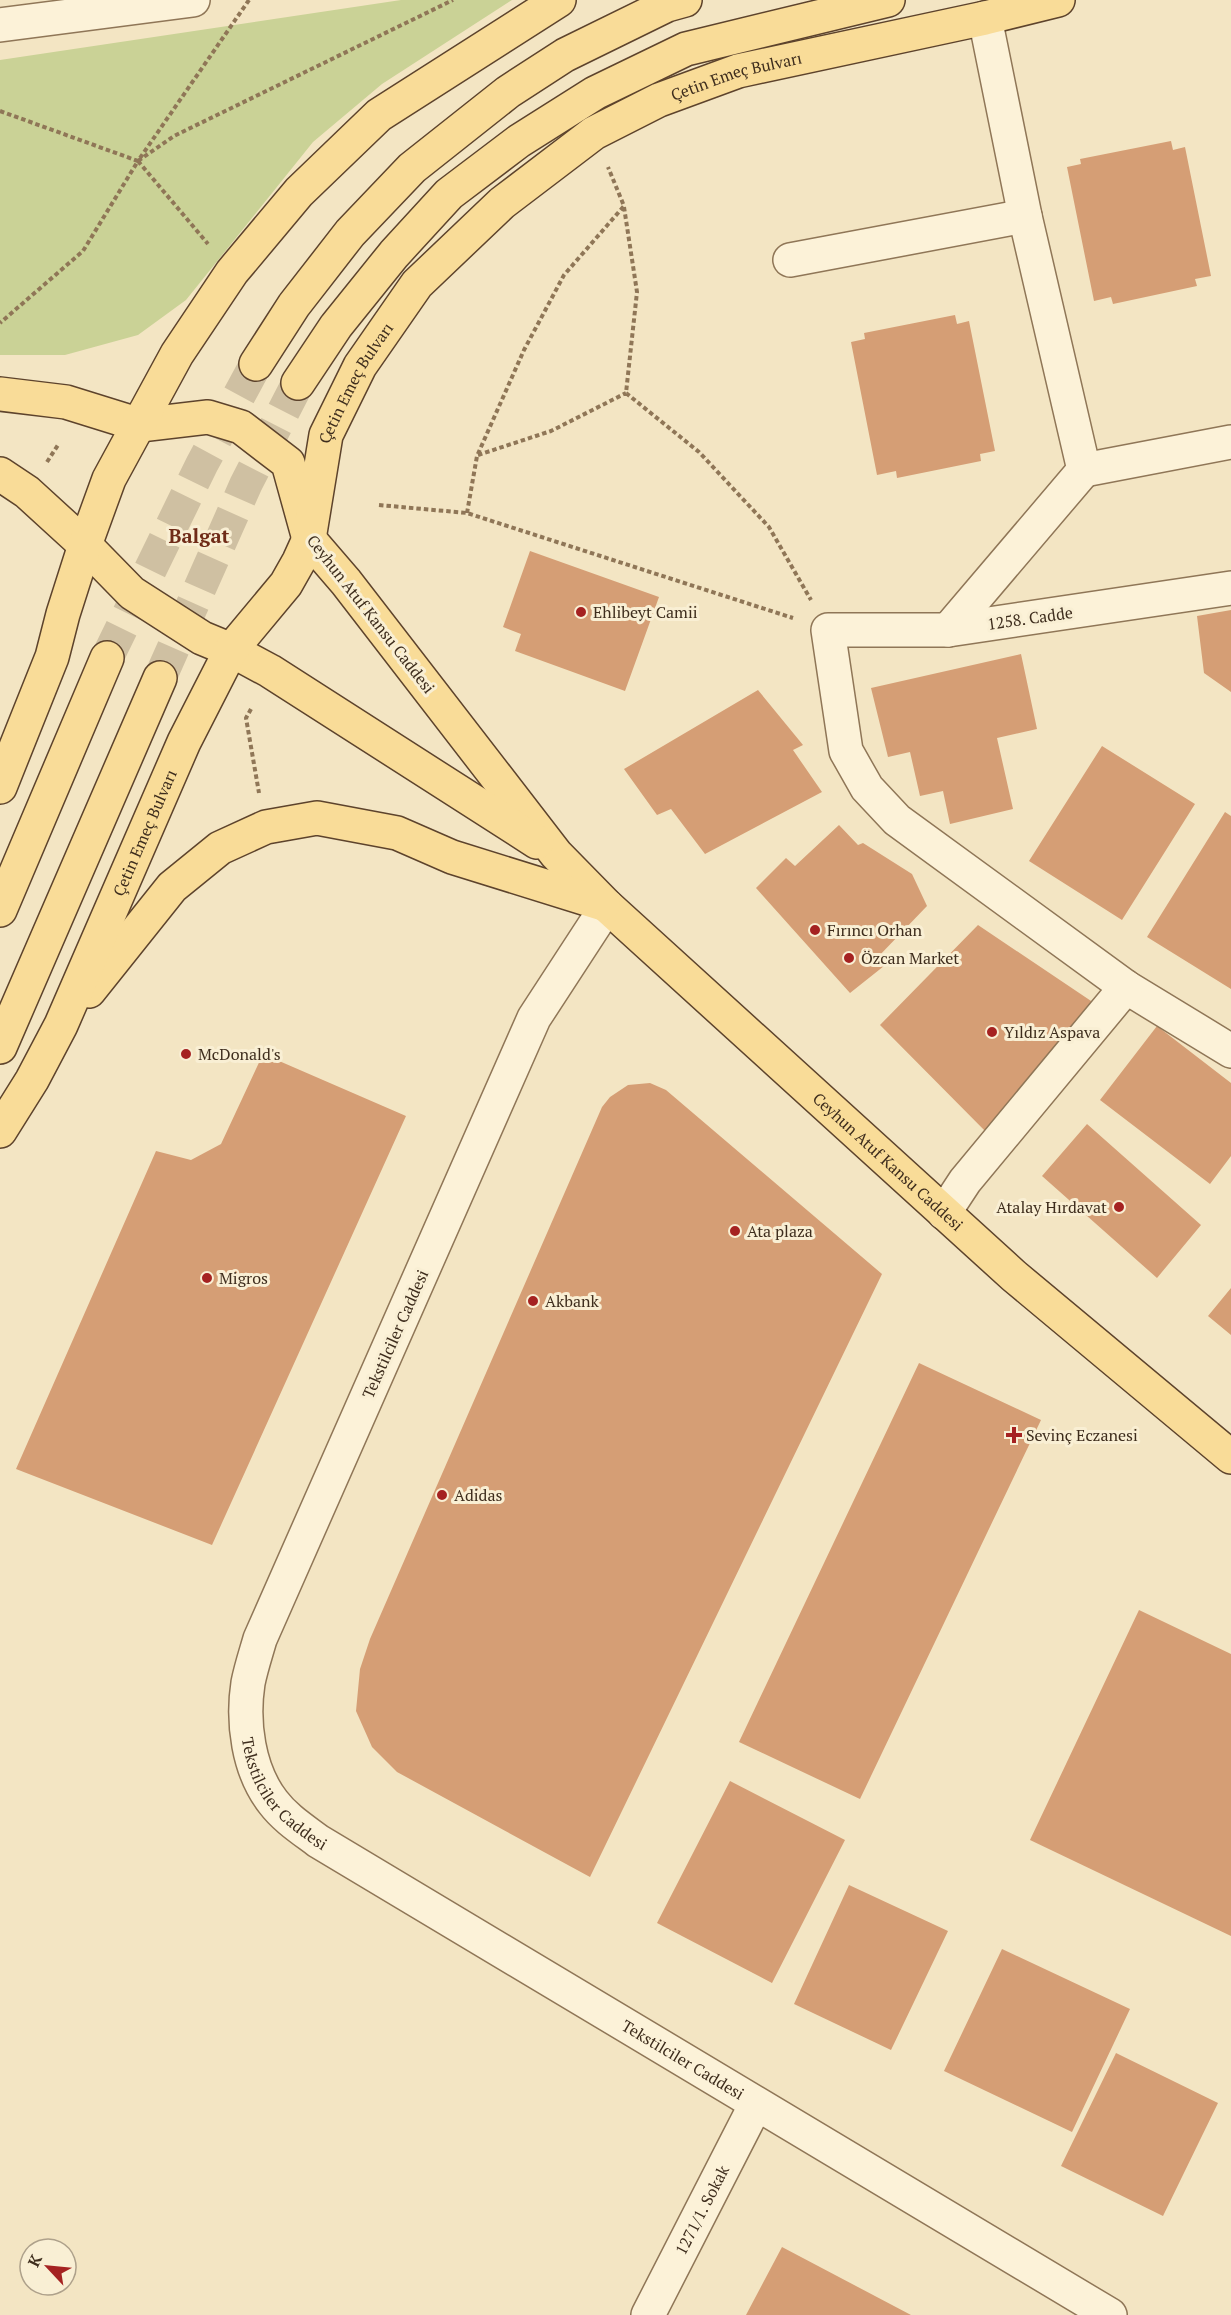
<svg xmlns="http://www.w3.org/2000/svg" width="1231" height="2315" font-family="'PT Serif',serif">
<rect width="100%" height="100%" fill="#f3e5c3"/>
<path fill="#cad296" d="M401 0H512L382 84 313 142 186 300 138 335 65 355H0V60Z"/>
<path fill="#d59e75" d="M1171 141 1173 150 1185 147 1211 276 1195 279 1197 286 1113 304 1111 297 1094 301 1067 167 1081 164 1080 159Z
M955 315 957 324 969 321 995 451 980 454 981 461 897 478 896 471 877 475 851 342 865 339 864 333Z
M530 551 659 597 625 691 515 651 521 634 503 627Z
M1231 610V692L1204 673 1197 616Z
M1021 654 1037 729 997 738 1013 809 950 824 943 791 920 796 910 752 888 757 871 688Z
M758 690 803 745 793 750 822 792 705 854 671 809 657 815 624 769Z
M1102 746 1195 804 1122 920 1029 861Z
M1225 812 1231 816V989L1147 937Z
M839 825 858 845 863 843 912 874 927 906 877 958 884 966 850 993 756 888 786 858 795 866Z
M978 925 1100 1007 991 1137 880 1025Z
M1157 1026 1231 1083V1156L1210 1184 1100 1100Z
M263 1054 406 1116 212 1545 16 1469 156 1151 191 1160 221 1144Z
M650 1083 666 1090 882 1274 590 1877 397 1772 372 1747 356 1711 360 1669 370 1639 602 1107 610 1097 628 1085Z
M1087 1124 1201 1225 1157 1278 1042 1176Z
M1231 1288V1335L1208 1316Z
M919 1363 1041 1420 860 1799 739 1742Z
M1139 1610 1231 1654V1936L1030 1840Z
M730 1781 845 1840 772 1983 657 1923Z
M849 1885 948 1931 891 2050 794 2004Z
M1002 1949 1130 2009 1072 2132 944 2071Z
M1116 2053 1218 2103 1163 2216 1061 2166Z
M782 2247 911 2315H746Z"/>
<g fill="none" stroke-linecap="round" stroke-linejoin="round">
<path stroke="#cfc0a2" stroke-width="33" stroke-dasharray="33 16" stroke-linecap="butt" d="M107 658 202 464 256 364
M160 678 246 484 298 383"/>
<defs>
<g id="minor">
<path d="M0 25 193 0"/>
<path d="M790 260 1025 216"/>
<path d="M1084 470 1231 442"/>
<path d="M1231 588 948 630H828L846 751 867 788 897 820 1126 987 1231 1051"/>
<path d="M948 630 1084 470 1025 216 985 18"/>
<path id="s1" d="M607 906 534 1018 260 1639C256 1653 251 1668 248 1683 242 1722 248 1770 273 1802 285 1818 302 1829 318 1841L1110 2315"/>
<path d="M944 1213 965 1181 1126 987"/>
<path id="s2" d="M648 2315 756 2104"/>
</g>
<g id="major">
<path d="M256 364 294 305 350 233 412 168 508 92 565 55 667 5 685 0"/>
<path d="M298 383 336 326 394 254 449 194 519 141 595 93 686 49 888 0"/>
<path id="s3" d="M0 394 66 402 140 425 208 417 241 427 288 463 309 539 346 582 556 854 607 906 1014 1276 1231 1457"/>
<path d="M0 474 27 492 85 545 132 593 202 638 231 650 270 671 537 842"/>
<path d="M0 787 52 657 63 614 85 545 109 479 177 354 232 272 299 192 379 115 559 0"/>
<path d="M0 910 107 658"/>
<path d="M89 991 172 887 220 848 266 827 317 818 397 833 452 857 603 904"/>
<path d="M0 1047 160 678"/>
<path id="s4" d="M0 1131 32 1080 61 1025 184 742 231 650 286 584 299 561 309 539 326 435 360 366 417 284 502 203 594 133 659 100 738 71 985 18 1058 0"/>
</g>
</defs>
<use href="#minor" stroke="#8f7657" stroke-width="36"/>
<use href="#major" stroke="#5d432c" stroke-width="36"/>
<path stroke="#8f7657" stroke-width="4" stroke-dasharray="4.5 3" stroke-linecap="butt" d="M0 111 138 161 83 251 0 323
M140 158 249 0
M138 161 174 136 453 0
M138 161 208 244
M624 207 637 292 626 393
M626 393 699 452 769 527 811 600
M478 455 551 431 626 393
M47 462 58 445
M379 505 467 513 793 618
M467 513 477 456 524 350 564 275 624 206 608 167
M251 709 246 718 259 793"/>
<use href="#minor" stroke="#fcf2d8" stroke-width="33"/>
<use href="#major" stroke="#f9dc98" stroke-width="33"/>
</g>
<g fill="#a52221" stroke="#f9efd4" stroke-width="2">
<circle cx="581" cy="612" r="6"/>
<circle cx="815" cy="930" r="6"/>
<circle cx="849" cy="958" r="6"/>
<circle cx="992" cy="1032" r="6"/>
<circle cx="186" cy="1054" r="6"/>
<circle cx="1119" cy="1207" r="6"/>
<circle cx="735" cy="1231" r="6"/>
<circle cx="207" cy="1278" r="6"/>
<circle cx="533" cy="1301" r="6"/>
<path d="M1011 1426h6v6h6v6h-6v6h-6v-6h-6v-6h6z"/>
<circle cx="442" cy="1495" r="6"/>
</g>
<g text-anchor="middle" stroke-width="6" stroke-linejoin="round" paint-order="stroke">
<g font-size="16" fill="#3e2d1d" stroke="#f9efd4">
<text dy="6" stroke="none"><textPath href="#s4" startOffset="1340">Çetin Emeç Bulvarı</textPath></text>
<text dy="6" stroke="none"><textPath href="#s4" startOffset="836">Çetin Emeç Bulvarı</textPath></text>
<text transform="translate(371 614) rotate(52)" y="6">Ceyhun Atuf Kansu Caddesi</text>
<text transform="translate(1030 618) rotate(-8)" y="6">1258. Cadde</text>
<text dy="6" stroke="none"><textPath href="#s4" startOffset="332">Çetin Emeç Bulvarı</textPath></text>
<text dy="6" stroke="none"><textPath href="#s3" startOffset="1238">Ceyhun Atuf Kansu Caddesi</textPath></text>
<text transform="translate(395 1334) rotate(-66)" y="6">Tekstilciler Caddesi</text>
<text dy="6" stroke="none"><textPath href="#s1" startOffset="982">Tekstilciler Caddesi</textPath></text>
<text dy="6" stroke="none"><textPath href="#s1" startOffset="1468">Tekstilciler Caddesi</textPath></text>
<text dy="6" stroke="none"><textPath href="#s2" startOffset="118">1271/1. Sokak</textPath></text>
</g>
<g font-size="16" fill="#3e2d1d" stroke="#f9efd4" text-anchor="start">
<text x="593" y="618">Ehlibeyt Camii</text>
<text x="827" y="936">Fırıncı Orhan</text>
<text x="861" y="964">Özcan Market</text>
<text x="1004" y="1038">Yıldız Aspava</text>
<text x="198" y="1060">McDonald's</text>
<text x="1107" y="1213" text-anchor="end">Atalay Hırdavat</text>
<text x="747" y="1237">Ata plaza</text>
<text x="219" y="1284">Migros</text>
<text x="545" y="1307">Akbank</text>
<text x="1026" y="1441">Sevinç Eczanesi</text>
<text x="454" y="1501">Adidas</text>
</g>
<g font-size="20" font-weight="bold" fill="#6f2b18" stroke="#f9efd4">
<text x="199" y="543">Balgat</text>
</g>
</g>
<g transform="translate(48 2267) rotate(296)"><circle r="28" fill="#f9efd4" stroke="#aea18b" stroke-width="1.5"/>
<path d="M0-4.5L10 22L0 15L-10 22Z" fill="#a52221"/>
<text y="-9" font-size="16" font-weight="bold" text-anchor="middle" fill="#3e2d1d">K</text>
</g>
</svg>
